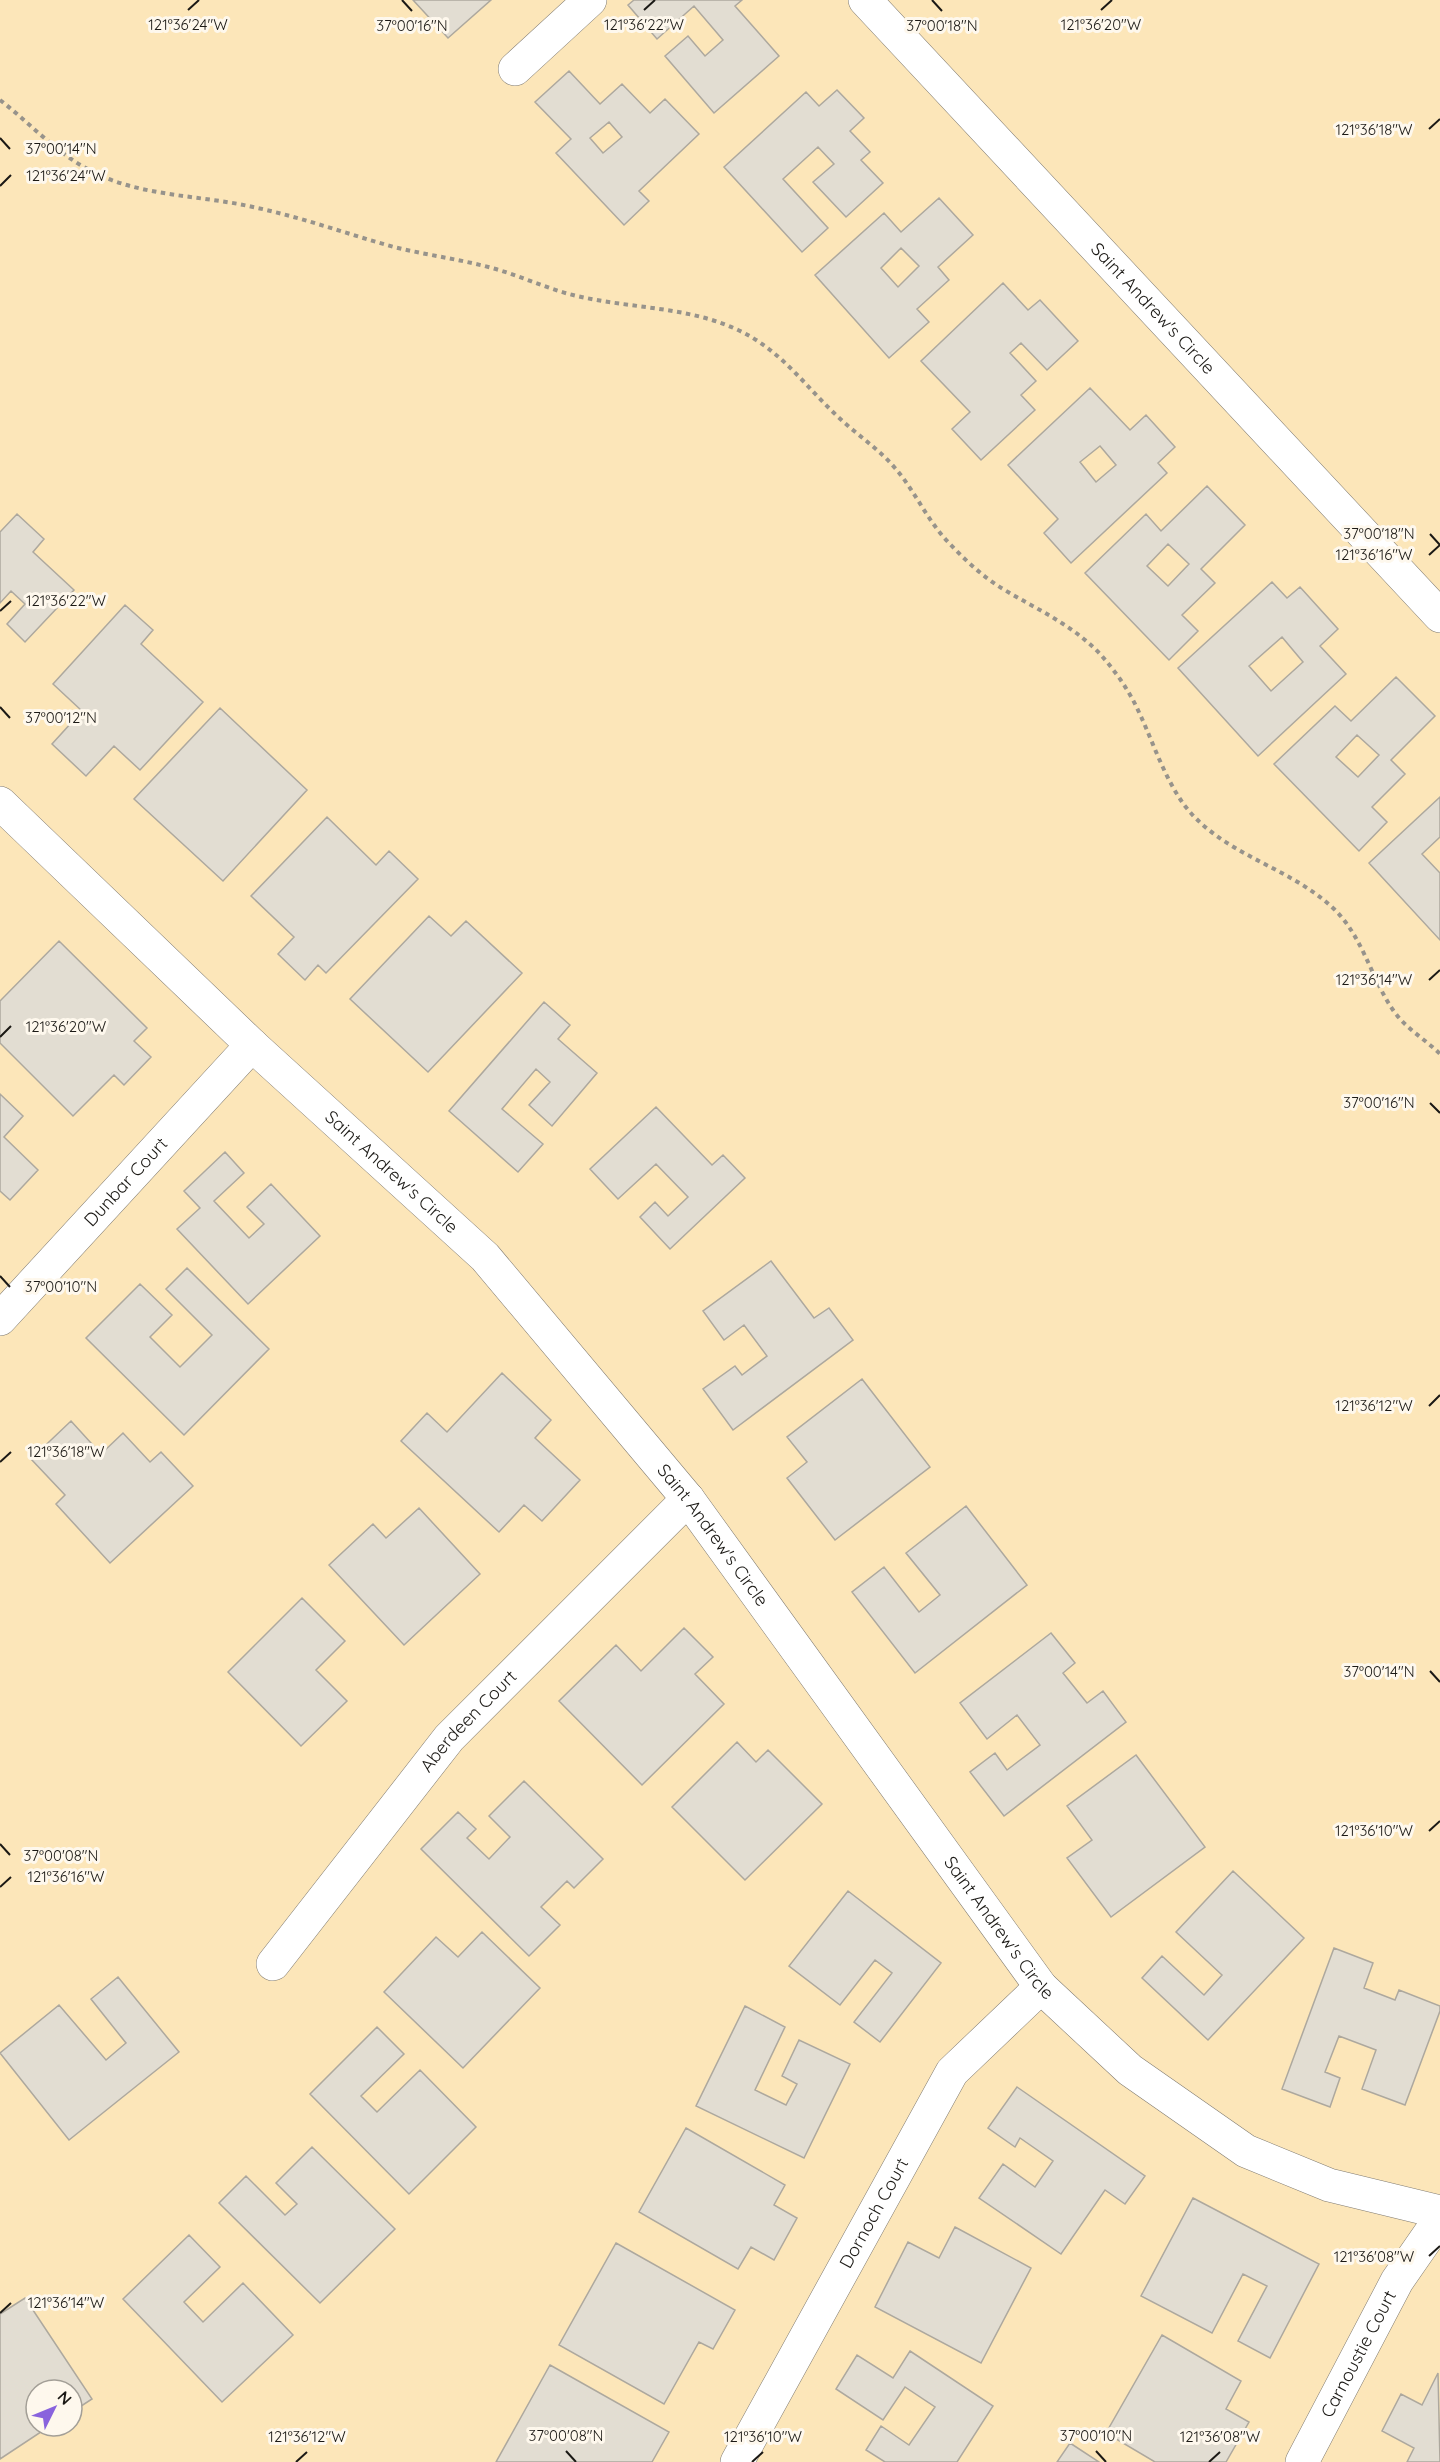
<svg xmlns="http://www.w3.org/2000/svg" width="1440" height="2462" font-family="Quicksand,sans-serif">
<rect width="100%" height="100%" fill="#fef8ed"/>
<path fill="#fce6b9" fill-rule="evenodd" d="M0 0H1440V2462H0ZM36 2390H72V2426H36Z"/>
<path fill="#e2ddd2" stroke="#ada89e" stroke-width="1.5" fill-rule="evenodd" d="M413 0H491L448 38Z
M634 0H742L735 6 779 56 714 113 665 56 688 36 705 56 723 40 694 6 657 39 628 5Z
M569 71 600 104 622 84 650 113 665 99 699 134 639 191 649 201 624 225 556 153 571 139 535 102ZM609 122 622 137 603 153 590 138Z
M837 90 864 118 850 131 870 152 861 160 883 183 846 217 813 182 834 164 818 147 783 179 828 228 802 252 724 167 806 92 819 106Z
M939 198 973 235 938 267 949 280 917 309 929 322 889 358 815 275 884 213 901 232ZM901 248 919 266 898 287 881 268Z
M1003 283 1028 310 1040 300 1078 341 1047 370 1021 343 1010 353 1036 381 1021 395 1035 410 981 460 952 429 970 412 921 361Z
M1090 388 1130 430 1146 415 1175 447 1158 463 1167 473 1071 563 1044 533 1058 519 1008 465ZM1100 446 1116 465 1096 482 1080 462Z
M1207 486 1245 525 1201 569 1215 583 1182 615 1198 631 1169 660 1085 573 1146 514 1161 531ZM1168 544 1189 564 1168 586 1147 566Z
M17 514 44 539 33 552 74 590 25 642 7 624 25 604 11 591 0 603V532Z
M1272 582 1287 598 1300 587 1338 629 1320 646 1346 674 1258 756 1178 668ZM1282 637 1303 662 1271 691 1249 666Z
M125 605 153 630 141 644 203 702 140 770 114 746 86 776 52 744 82 711 53 684Z
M1396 677 1435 716 1391 760 1405 774 1372 807 1387 822 1359 851 1274 764 1335 706 1351 721ZM1357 735 1379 755 1358 777 1336 757Z
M220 708 307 790 223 881 134 799Z
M1440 797V837L1422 854 1440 873V940L1369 863Z
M327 817 376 865 389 851 418 879 326 973 318 965 305 980 278 954 294 937 251 896Z
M429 916 451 936 466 921 522 973 428 1072 350 999Z
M59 941 147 1028 134 1041 151 1057 124 1085 114 1075 73 1116 0 1043V1001Z
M544 1002 570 1025 558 1039 597 1073 552 1126 529 1105 550 1082 536 1069 502 1109 543 1144 518 1172 449 1111Z
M0 1094 23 1116 4 1137 38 1170 10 1200 0 1191Z
M656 1107 712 1165 723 1155 745 1178 670 1249 640 1217 655 1202 668 1216 688 1197 656 1164 618 1199 590 1169Z
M225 1152 244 1173 214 1201 249 1238 264 1224 247 1207 271 1184 320 1236 248 1304 177 1229 200 1208 184 1191Z
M771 1261 814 1318 829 1308 853 1340 733 1430 703 1389 735 1366 742 1375 767 1356 744 1325 724 1340 703 1311Z
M187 1268 269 1349 184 1435 86 1338 140 1284 172 1315 150 1337 180 1367 212 1335 166 1289Z
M502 1373 551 1420 535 1438 580 1480 542 1521 524 1505 499 1532 401 1441 427 1413 447 1432Z
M862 1379 930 1467 835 1540 787 1478 807 1462 787 1437Z
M71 1421 101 1454 123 1433 150 1462 161 1452 193 1486 110 1563 56 1504 65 1495 31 1459Z
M966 1506 1027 1585 915 1673 852 1592 884 1567 919 1612 940 1595 906 1553Z
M419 1508 480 1574 404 1645 329 1565 373 1524 386 1538Z
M302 1598 345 1641 316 1670 347 1701 301 1746 228 1672Z
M684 1628 713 1657 695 1674 724 1704 642 1785 559 1701 616 1645 641 1671Z
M1051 1633 1075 1663 1063 1673 1087 1703 1103 1691 1126 1722 1004 1816 970 1772 995 1753 1007 1770 1040 1745 1017 1715 987 1739 960 1703Z
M737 1742 756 1762 768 1750 822 1804 745 1880 672 1807Z
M1136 1755 1205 1847 1111 1917 1067 1858 1092 1840 1067 1806Z
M524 1781 603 1859 574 1888 567 1881 541 1907 560 1925 529 1956 421 1849 458 1812 476 1829 467 1838 489 1859 510 1837 489 1816Z
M1233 1871 1304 1938 1208 2040 1142 1978 1162 1956 1204 1995 1222 1975 1176 1932Z
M848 1891 941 1963 880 2042 854 2022 892 1973 875 1960 840 2005 789 1966Z
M482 1932 540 1988 463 2068 384 1992 436 1937 458 1957Z
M1334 1948 1373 1963 1364 1988 1395 2000 1399 1990 1440 2006V2011L1405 2105 1362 2089 1376 2050 1339 2036 1325 2072 1340 2078 1330 2107 1282 2089Z
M118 1977 179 2052 69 2140 0 2053 59 2005 106 2060 126 2043 91 1999Z
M745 2006 785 2027 755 2090 786 2105 797 2084 782 2076 799 2040 850 2064 804 2158 696 2106Z
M377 2027 404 2054 361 2096 377 2112 420 2070 476 2127 409 2194 310 2094Z
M1017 2087 1145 2176 1125 2204 1105 2190 1061 2254 979 2198 1003 2164 1035 2187 1053 2161 1020 2138 1015 2147 988 2128Z
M686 2128 785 2185 774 2205 797 2218 774 2260 751 2247 738 2269 639 2212Z
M312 2147 395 2229 320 2303 219 2203 246 2176 285 2215 297 2204 276 2183Z
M1193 2198 1319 2264 1270 2358 1238 2341 1267 2286 1243 2274 1212 2333 1141 2296Z
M955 2227 1031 2268 981 2363 875 2307 908 2242 939 2258Z
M189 2235 220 2267 184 2302 203 2322 243 2283 293 2335 222 2402 123 2299Z
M616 2243 735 2310 713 2349 699 2342 664 2404 559 2345Z
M25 2298 92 2399 72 2412V2390H36V2426H50L0 2459V2314Z
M1162 2335 1241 2381 1226 2409 1249 2422 1226 2462H1155L1106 2433Z
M910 2351 993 2406 957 2462H885L866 2450 881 2426 909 2445 935 2407 905 2387 883 2420 836 2389 857 2355 893 2378Z
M550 2365 669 2432 652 2462H496Z
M1438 2373 1440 2462H1407L1414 2448 1382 2431 1401 2394 1422 2405Z
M1070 2443 1099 2462H1057Z"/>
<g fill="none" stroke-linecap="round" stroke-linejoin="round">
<defs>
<g id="street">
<path id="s1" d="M865 0 1440 616"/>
<path d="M515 69 590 0"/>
<path id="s2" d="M0 803 252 1045 485 1257 688 1499 1041 1987 1130 2070 1246 2151 1329 2185 1440 2212"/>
<path id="s3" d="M0 1319 252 1045"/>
<path id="s4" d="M273 1964 449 1738 688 1499"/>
<path id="s5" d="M737 2462 952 2072 1041 1987"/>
<path id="s6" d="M1302 2462 1397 2281 1440 2219"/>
</g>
</defs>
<use href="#street" stroke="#807b71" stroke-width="34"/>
<path stroke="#97938b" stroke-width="4" stroke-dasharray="4.5 4.5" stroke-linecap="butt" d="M0 100C31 124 57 154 93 172 142 197 201 195 253 207 301 217 347 234 394 247 426 255 459 259 492 268 518 275 543 287 569 294 625 309 685 305 738 330 779 349 803 383 834 413 854 433 877 447 895 468 915 491 927 520 948 542 964 559 983 577 1003 589 1038 610 1073 625 1101 655 1115 671 1128 689 1137 708 1153 741 1163 776 1185 806 1224 856 1289 866 1334 909 1363 937 1371 978 1393 1010 1405 1028 1425 1039 1440 1054"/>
<use href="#street" stroke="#fff" stroke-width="33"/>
</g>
<path fill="none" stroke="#1b1915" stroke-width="2" d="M402 0 412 11M932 0 942 11M188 10 199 0M644 10 655 0M1101 10 1112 0M1429 129 1440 119M0 138 10 149M0 186 11 175M1430 534 1440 545M1429 555 1440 545M0 611 11 601M0 707 10 718M1429 980 1440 970M0 1037 11 1026M1430 1103 1440 1113M0 1276 10 1287M1429 1406 1440 1395M0 1462 11 1452M1430 1671 1440 1682M1429 1831 1440 1821M0 1844 10 1855M0 1887 11 1877M1429 2256 1440 2246M0 2313 11 2303M566 2451 576 2462M1096 2451 1106 2462M296 2462 307 2452M752 2462 763 2452M1209 2462 1220 2452"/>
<g text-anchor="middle" stroke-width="6" stroke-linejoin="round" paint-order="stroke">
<g font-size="18" fill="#1b1915" stroke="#fef8ed">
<text dy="6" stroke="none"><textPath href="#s1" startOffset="422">Saint Andrew's Circle</textPath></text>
<text dy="6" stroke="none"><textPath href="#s2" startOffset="538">Saint Andrew's Circle</textPath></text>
<text dy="6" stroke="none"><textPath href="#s3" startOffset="186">Dunbar Court</textPath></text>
<text dy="6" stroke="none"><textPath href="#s2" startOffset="1024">Saint Andrew's Circle</textPath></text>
<text dy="6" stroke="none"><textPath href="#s4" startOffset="312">Aberdeen Court</textPath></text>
<text dy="6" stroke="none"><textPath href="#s2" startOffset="1510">Saint Andrew's Circle</textPath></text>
<text dy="6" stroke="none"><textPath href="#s5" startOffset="284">Dornoch Court</textPath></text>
<text dy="6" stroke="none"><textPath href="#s6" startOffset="122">Carnoustie Court</textPath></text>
</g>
</g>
<g font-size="15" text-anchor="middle" fill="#1b1915" stroke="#fef8ed" stroke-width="6" stroke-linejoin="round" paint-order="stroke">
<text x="188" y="30">121°36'24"W</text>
<text x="644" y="30">121°36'22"W</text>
<text x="1101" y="30">121°36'20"W</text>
<text x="412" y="31">37°00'16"N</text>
<text x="942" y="31">37°00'18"N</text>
<text x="1374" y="135">121°36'18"W</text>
<text x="61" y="154">37°00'14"N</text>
<text x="66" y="181">121°36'24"W</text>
<text x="1379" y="539">37°00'18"N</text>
<text x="1374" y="560">121°36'16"W</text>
<text x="66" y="606">121°36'22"W</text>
<text x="61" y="723">37°00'12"N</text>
<text x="1374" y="985">121°36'14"W</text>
<text x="66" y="1032">121°36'20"W</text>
<text x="1379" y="1108">37°00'16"N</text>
<text x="61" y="1292">37°00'10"N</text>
<text x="1374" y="1411">121°36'12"W</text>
<text x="66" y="1457">121°36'18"W</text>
<text x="1379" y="1677">37°00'14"N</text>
<text x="1374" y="1836">121°36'10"W</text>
<text x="61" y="1861">37°00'08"N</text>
<text x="66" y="1882">121°36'16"W</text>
<text x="1374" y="2262">121°36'08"W</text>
<text x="66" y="2308">121°36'14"W</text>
<text x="566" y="2441">37°00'08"N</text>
<text x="1096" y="2441">37°00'10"N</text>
<text x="307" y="2442">121°36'12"W</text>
<text x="763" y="2442">121°36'10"W</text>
<text x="1220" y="2442">121°36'08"W</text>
</g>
<g transform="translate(54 2408) rotate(47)"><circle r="28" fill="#fef8ed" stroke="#a39f97" stroke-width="1.5"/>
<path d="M0-4.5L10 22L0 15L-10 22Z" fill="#8963dd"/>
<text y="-9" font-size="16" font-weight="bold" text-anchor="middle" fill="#1b1915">N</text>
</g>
</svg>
